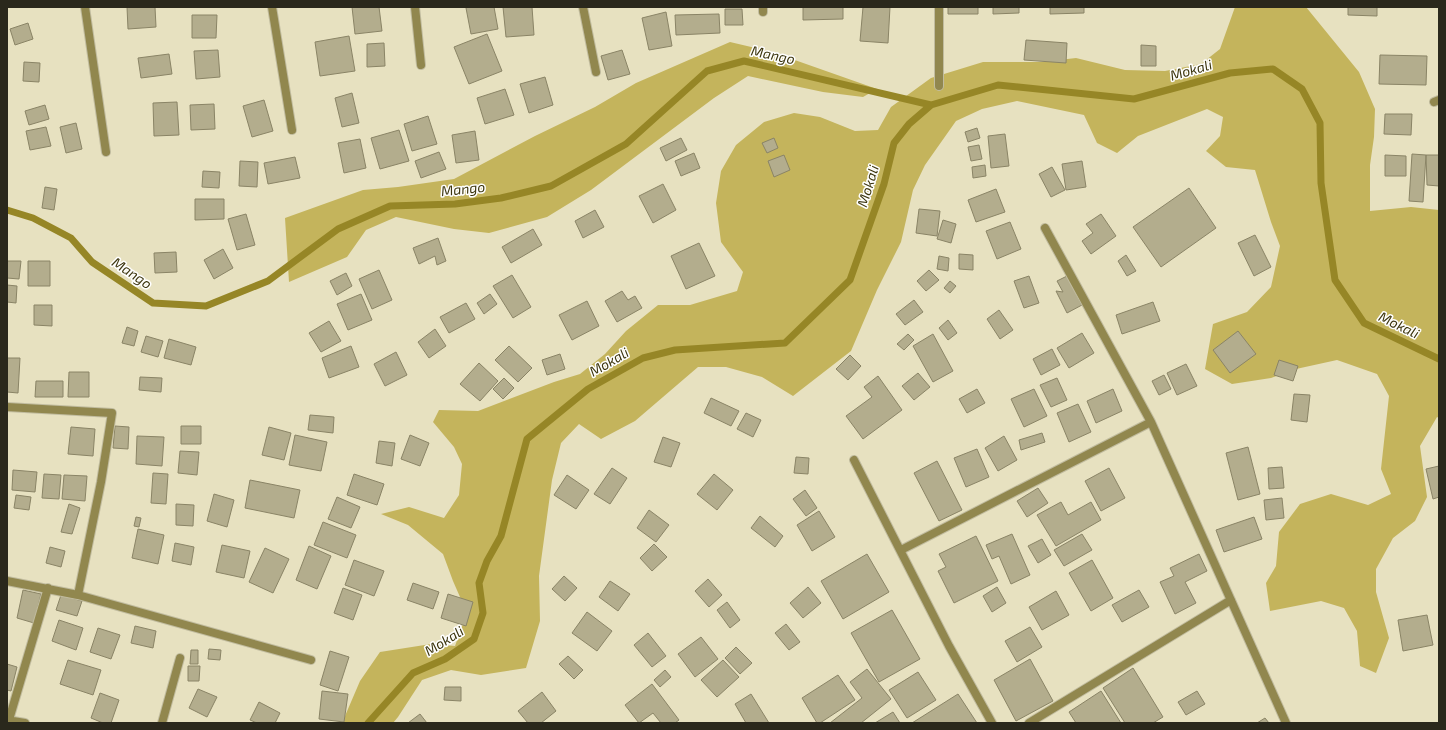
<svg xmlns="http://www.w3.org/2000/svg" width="1446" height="730" font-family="'Exo 2',sans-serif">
<rect width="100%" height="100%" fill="#e7e1c0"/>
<path fill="#c4b45c" d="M1235 7H1306L1359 72 1375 109 1374 137 1370 165V211L1411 207 1439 210V418L1437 417 1420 446 1427 497 1415 521 1393 538 1376 569V592L1389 638 1376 673 1360 666 1357 631 1344 608 1321 601 1270 611 1266 583 1276 566 1279 532 1300 504 1331 494 1368 505 1391 494 1381 469 1389 396 1377 374 1337 360 1296 369 1271 378 1232 384 1205 369 1213 324 1247 312 1271 287 1280 246 1271 222 1255 170 1226 167 1206 151 1220 136 1223 117 1207 109 1138 136 1117 153 1097 143 1084 115 1017 101 982 109 956 121 925 165 913 190 901 242 877 290 851 351 793 396 762 377 726 367H698L635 421 601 439 579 424 561 443 552 480 539 576 540 621 526 668 481 675 451 670 422 680 398 717 393 723H342L360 681 380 652 431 644 455 646 467 613 453 581 443 554 408 525 381 514 409 507 444 518 459 495 462 464 454 447 433 422 439 410 478 411 554 382 580 374 605 354 626 331 658 305H690L737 291 743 272 721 242 716 203 721 171 736 145 764 122 794 113 820 117 855 131 878 130 891 107 931 78 983 62H1042L1076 58 1125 70 1165 71 1201 64 1220 49Z
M730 42 772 52 877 89 863 97 823 92 748 76 714 98 591 190 547 217 489 233 454 229 396 217 366 230 347 257 289 282 285 218 363 190 398 187 454 179 535 136 595 107 636 83Z"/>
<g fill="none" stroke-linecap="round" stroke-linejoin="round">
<path stroke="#968626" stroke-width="7" d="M7 210 33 218 71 238 92 262 153 303 206 306 268 281 338 229 390 206 455 204 501 198 551 186 626 144 707 71 744 61 931 105
M368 723 413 673 445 659 474 639 483 613 479 583 487 561 501 536 527 439 588 389 643 358 675 350 785 343 850 280 884 184 894 143 909 124 931 105 998 85 1134 99 1230 73 1273 69 1302 89 1320 123 1321 183 1335 280 1364 323 1439 359"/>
</g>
<path fill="#b3ad8d" stroke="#8a8466" d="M127 7H155L156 27 128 29Z
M352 7H379L382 31 355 34Z
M469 7H494L498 29 471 34 466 8Z
M503 7H532L534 35 506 37Z
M803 7H843V19L803 20Z
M863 7H890L888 43 860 41Z
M948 7H978V14H948Z
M993 7H1019V13L993 14Z
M1050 7H1084V13L1050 14Z
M1348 7H1377V16L1348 15Z
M725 9H742L743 25H725Z
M666 12 672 46 649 50 642 18Z
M719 14 720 33 676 35 675 15Z
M192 15H217L216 38H192Z
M28 23 33 39 15 45 10 29Z
M487 34 502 71 469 84 454 47Z
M349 36 355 71 320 76 315 42Z
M1026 40 1067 43 1066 63 1024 60Z
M384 43 385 66 367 67V44Z
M1141 45 1156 46V66H1141Z
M218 50 220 77 196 79 194 51Z
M622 50 630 74 608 80 601 56Z
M169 54 172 74 141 78 138 58Z
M1380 55 1427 56 1426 85 1379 84Z
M24 62 40 63 39 82 23 81Z
M545 77 553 105 529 113 520 84Z
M505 89 514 115 485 124 477 98Z
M352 93 359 123 342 127 335 98Z
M264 100 273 131 252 137 243 106Z
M177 102 179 135 154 136 153 103Z
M214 104 215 129 191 130 190 105Z
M45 105 49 119 29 125 25 111Z
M1385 114H1412L1411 135 1384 134Z
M428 116 437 144 412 151 404 124Z
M76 123 82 149 66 153 60 127Z
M46 127 51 146 30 150 26 131Z
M977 128 980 138 968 142 965 132Z
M399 130 409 161 380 169 371 138Z
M475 131 479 160 456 163 452 135Z
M1005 134 1009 166 991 168 988 136Z
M681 138 687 150 666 161 660 148Z
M774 138 778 148 767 153 762 143Z
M360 139 366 168 344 173 338 143Z
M979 145 982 159 971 161 968 147Z
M439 152 446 169 421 178 415 161Z
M694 153 700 168 681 176 675 161Z
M1412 154 1426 155 1423 202 1409 201Z
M784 155 790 170 774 177 768 161Z
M1385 155 1406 156V176H1385Z
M1426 155H1439V186L1427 185Z
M295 157 300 178 268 184 264 163Z
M240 161 258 162 257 187 239 186Z
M1082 161 1086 187 1066 190 1062 164Z
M985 165 986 176 973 178 972 167Z
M1052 167 1065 190 1051 197 1039 174Z
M203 171 220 172 219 188 202 187Z
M663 184 676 210 653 223 639 196Z
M45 187 57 189 54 210 42 208Z
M1189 188 1216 228 1161 267 1133 227Z
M996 189 1005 212 976 222 968 200Z
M195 199H224V219L195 220Z
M919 209 940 211 937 236 916 233Z
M595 210 604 227 583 238 575 221Z
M246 214 255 245 237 250 228 219Z
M1101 214 1116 236 1091 254 1082 241 1093 233 1086 224Z
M943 220 956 224 951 243 937 239Z
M1010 222 1021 249 997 259 986 231Z
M533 229 542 245 511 263 502 247Z
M1255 235 1271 267 1254 276 1238 243Z
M438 238 446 261 437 265 435 256 419 264 413 248Z
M699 243 715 276 686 289 671 256Z
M223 249 233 268 214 279 204 260Z
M176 252 177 272 155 273 154 253Z
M959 254 973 255V270L959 269Z
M1126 255 1136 271 1127 276 1118 261Z
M939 256 949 258 948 271 937 269Z
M7 261H21L19 279 7 278Z
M28 261H50V286H28Z
M379 270 392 300 372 309 359 279Z
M929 270 939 280 926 291 917 281Z
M346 273 352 286 337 295 330 281Z
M512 275 531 307 513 318 493 286Z
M1029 276 1039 303 1024 308 1014 281Z
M1067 276 1082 305 1067 313 1056 291 1063 292 1057 281Z
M950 281 956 286 950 293 944 288Z
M7 285 17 286 16 303 7 302Z
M622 291 628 300 635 296 642 308 617 322 605 301Z
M361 294 372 320 348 330 337 304Z
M490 294 497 304 484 314 477 303Z
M914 300 923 312 905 325 896 314Z
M587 301 599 326 572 340 559 315Z
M1153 302 1160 321 1122 334 1116 315Z
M466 303 475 319 449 333 440 317Z
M34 305H52V326L34 325Z
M999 310 1013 330 1000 339 987 319Z
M948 320 957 333 948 340 939 328Z
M329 321 341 341 321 352 309 333Z
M127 327 138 331 134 346 122 343Z
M435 329 446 346 429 358 418 342Z
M1238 331 1256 354 1230 373 1213 350Z
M1082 333 1094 353 1069 368 1057 348Z
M908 334 914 340 904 350 897 344Z
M933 334 953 371 933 382 913 346Z
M146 336 163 341 158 357 141 352Z
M169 339 196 347 191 365 164 358Z
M351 346 359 367 329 378 322 358Z
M509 346 532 368 518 382 495 360Z
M1052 349 1060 365 1041 375 1033 359Z
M396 352 407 375 385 386 374 364Z
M560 354 565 369 547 375 542 360Z
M850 355 861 366 848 380 836 369Z
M7 358H20L18 393 7 392Z
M1279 360 1298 366 1293 381 1274 375Z
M479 363 498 381 480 401 460 384Z
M1186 364 1197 386 1177 395 1167 373Z
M69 372H89V397H68Z
M918 373 930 387 914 400 902 386Z
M1164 375 1171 389 1159 395 1152 381Z
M878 376 902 410 863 439 846 416 872 397 864 387Z
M140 377 162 378 161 392 139 390Z
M504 378 514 388 503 399 493 389Z
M1057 378 1067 400 1051 407 1040 385Z
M36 381H63V397H35Z
M977 389 985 403 967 413 959 399Z
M1034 389 1047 416 1024 427 1011 399Z
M1113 389 1122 411 1096 423 1087 401Z
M1294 394 1310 395 1307 422 1291 420Z
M711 398 739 411 731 426 704 413Z
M1078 404 1091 432 1069 442 1057 413Z
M746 413 761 420 753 437 737 429Z
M310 415 334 417 333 433 308 430Z
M115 426 129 427 128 449 113 448Z
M181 426H201V444H181Z
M71 427 95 429 93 456 68 454Z
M269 427 291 433 284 460 262 455Z
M1042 433 1045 442 1021 450 1019 440Z
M295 435 327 442 321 471 289 465Z
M410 435 429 443 420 466 401 459Z
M137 436 164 437 162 466 136 464Z
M1004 436 1017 460 998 471 985 448Z
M663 437 680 443 671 467 654 462Z
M379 441 395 443 392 466 376 463Z
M1248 447 1260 494 1238 500 1226 453Z
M977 449 989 477 966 487 954 458Z
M180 451 199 452 197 475 178 473Z
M796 457 809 458 808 474 794 473Z
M937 461 962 510 939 521 914 473Z
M1439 466V497L1433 499 1426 469Z
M1282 467 1284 488 1269 489 1268 468Z
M612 468 627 478 610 504 594 494Z
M1109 468 1125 498 1101 511 1085 481Z
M13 470 37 472 35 492 12 490Z
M153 473 168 474 166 504 151 503Z
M44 474 61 475 59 499 42 498Z
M354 474 384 484 377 505 347 495Z
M714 474 733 490 717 510 697 494Z
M64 475 87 476 85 501 62 499Z
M567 475 589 490 576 509 554 495Z
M250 480 300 490 294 518 245 508Z
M1038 488 1048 503 1027 517 1017 501Z
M805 490 817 508 806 516 793 499Z
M214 494 234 500 227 527 207 521Z
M16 495 31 497 29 510 14 508Z
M337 497 360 507 351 528 328 519Z
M1282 498 1284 518 1266 520 1264 500Z
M1061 502 1068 515 1091 502 1101 520 1056 546 1037 515Z
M69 504 80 508 72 534 61 532Z
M176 504 194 505 193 526 176 525Z
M649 510 669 525 656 542 637 528Z
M819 511 835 537 812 551 797 525Z
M760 516 783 536 775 547 751 528Z
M136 517 141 518 139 527 134 526Z
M1254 517 1262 539 1224 552 1216 530Z
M323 522 356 535 347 558 314 545Z
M138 529 164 535 158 564 132 558Z
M1012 534 1030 575 1011 584 999 556 992 559 986 545Z
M1082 534 1092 550 1064 566 1054 550Z
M976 536 998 581 954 603 938 571 946 567 939 554Z
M1042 539 1051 555 1038 563 1028 546Z
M175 543 194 547 191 565 172 561Z
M654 544 667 557 652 571 640 558Z
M222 545 250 551 244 578 216 572Z
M309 546 331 556 317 589 296 580Z
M50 547 65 551 61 567 46 563Z
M265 548 289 559 273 593 249 582Z
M867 554 889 592 843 619 821 581Z
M1199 554 1207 571 1185 582 1196 603 1175 614 1160 582 1174 576 1170 568Z
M354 560 384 571 374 596 345 585Z
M1092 560 1113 598 1091 611 1069 573Z
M564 576 577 588 565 601 552 589Z
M708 579 722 595 709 607 695 591Z
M610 581 630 594 618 611 599 597Z
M413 583 439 592 433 609 407 600Z
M808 587 821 603 803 618 790 603Z
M997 587 1006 603 992 612 983 596Z
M343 588 362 595 353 620 334 613Z
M23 590 41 594 34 623 17 618Z
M1139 590 1149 607 1122 622 1112 605Z
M1056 591 1069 615 1042 630 1029 607Z
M448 594 473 602 466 626 441 618Z
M61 595 82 601 77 616 56 610Z
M727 602 740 620 730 628 717 610Z
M892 610 920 659 879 682 851 633Z
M587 612 612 631 597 651 572 633Z
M1427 615 1433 645 1403 651 1398 620Z
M59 620 83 628 76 650 52 641Z
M786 624 800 642 789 650 775 633Z
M135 626 156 631 153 648 131 643Z
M1030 627 1042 647 1017 662 1005 641Z
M98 628 120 635 111 659 90 652Z
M648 633 666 656 652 667 634 645Z
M701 637 718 659 695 677 678 654Z
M736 647 752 663 740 674 725 658Z
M209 649 221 650 220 660 208 659Z
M191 650H198V664H190Z
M330 651 349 657 338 691 320 685Z
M568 656 583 670 574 679 559 664Z
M1030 659 1053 701 1016 721 994 680Z
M68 660 101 670 93 695 60 684Z
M723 660 739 677 717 697 701 680Z
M7 664 17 667 11 691 7 690Z
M188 666H200L199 681H188Z
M1133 668 1163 717 1153 723H1125L1103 688Z
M867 669 891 699 861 723H830L862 698 850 682Z
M665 670 671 677 660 687 654 680Z
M918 672 936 700 907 718 889 690Z
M838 675 855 700 820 723H817L802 698Z
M652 684 679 720 675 723H661L653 713 639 723 625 705Z
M445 687H461V701L444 700Z
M198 689 217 697 207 717 189 708Z
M322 691 348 694 344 722 319 719Z
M1101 691 1121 723H1076L1069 712Z
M1197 691 1205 704 1186 715 1178 702Z
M542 692 556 711 541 723H528L518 711Z
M100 693 119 700 111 723H103L91 718Z
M751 694 769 723H746L735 704Z
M958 694 977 723H912Z
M259 702 280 713 275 723H257L250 720Z
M893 712 900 723H875Z
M420 714 427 723H408Z
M1265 718 1269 723H1257Z"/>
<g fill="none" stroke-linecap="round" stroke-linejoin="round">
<defs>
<path id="street" d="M85 7 106 152
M272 7 292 130
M415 7 421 65
M583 7 596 72
M763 7V12
M939 86V7
M1434 102 1439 100
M1045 228 1151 422 1286 723
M7 407 112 413 101 482 78 595
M854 460 949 646 992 723
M901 550 1151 422
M7 581 78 595 311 660
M7 720 25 723
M8 723 48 588
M162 723 180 658
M1029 723 1231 600"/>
</defs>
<use href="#street" stroke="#c1bc9f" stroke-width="10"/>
<use href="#street" stroke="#91874e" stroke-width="8"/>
</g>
<g text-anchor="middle" stroke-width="3" stroke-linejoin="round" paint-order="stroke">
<g font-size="14" font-style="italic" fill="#3d360f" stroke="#fff">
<text transform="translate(773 55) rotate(12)" y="5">Mango</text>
<text transform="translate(1191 70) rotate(-16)" y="5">Mokali</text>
<text transform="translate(868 186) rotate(-73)" y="5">Mokali</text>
<text transform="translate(463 189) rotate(-6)" y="5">Mango</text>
<text transform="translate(132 273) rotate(34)" y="5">Mango</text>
<text transform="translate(1399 325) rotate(26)" y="5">Mokali</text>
<text transform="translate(609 362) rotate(-30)" y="5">Mokali</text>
<text transform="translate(444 641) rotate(-32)" y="5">Mokali</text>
</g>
</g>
<rect width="1446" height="730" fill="none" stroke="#2a281c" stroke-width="16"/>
</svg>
